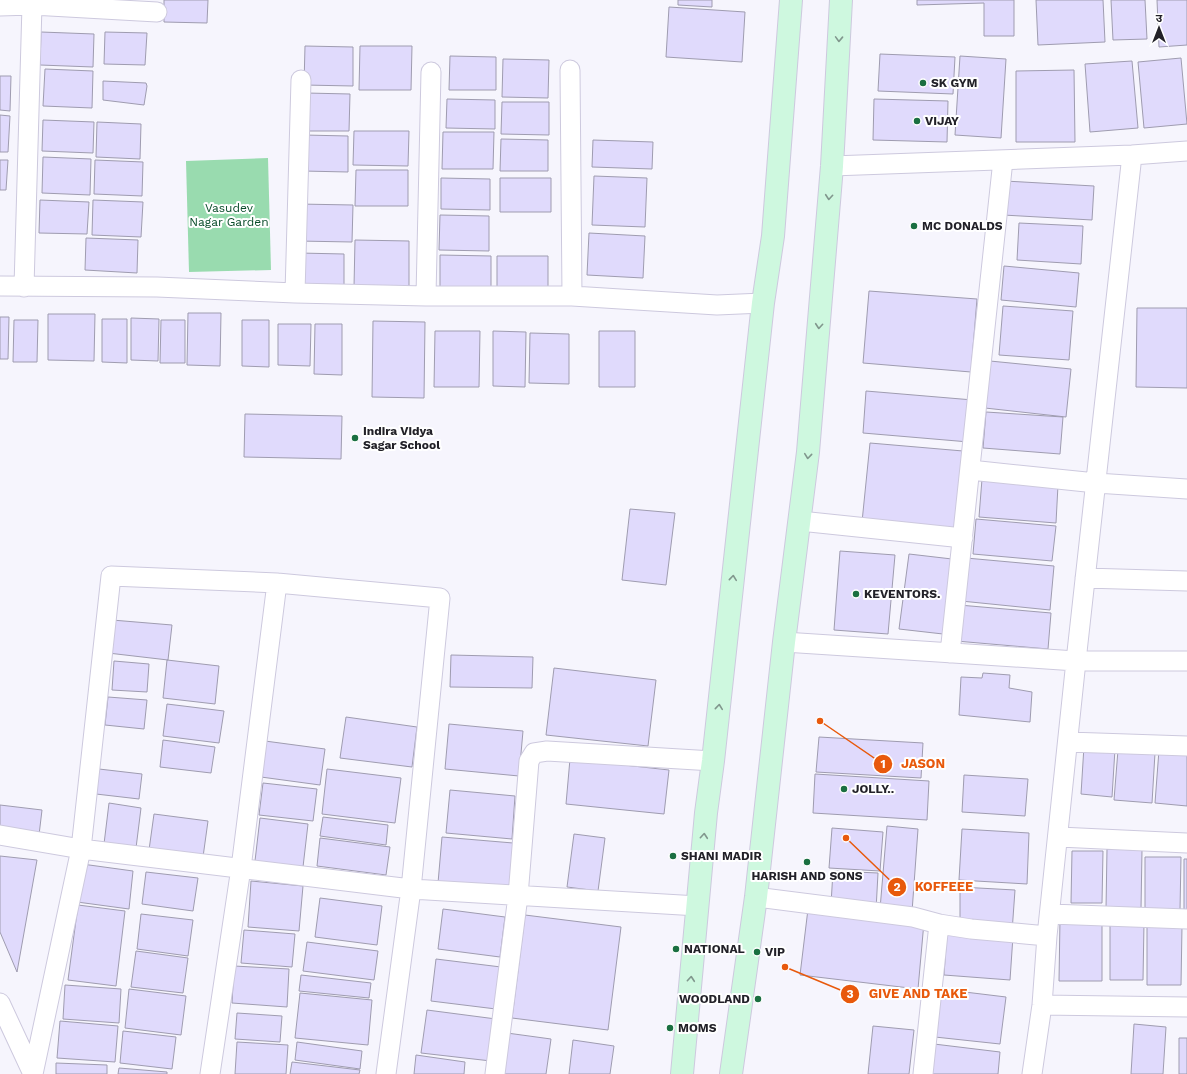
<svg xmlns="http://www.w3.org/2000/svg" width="1187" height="1074" font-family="'Work Sans','Noto Sans Devanagari',sans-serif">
<rect width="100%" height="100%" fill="#f6f5fd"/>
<path fill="#99dbaf" d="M268 158 271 270 189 272 186 161Z"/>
<path fill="#e0dafc" stroke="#9f9cb0" d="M164 0H208L207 23 164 22Z
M678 0H712V7L678 5Z
M917 0H1014V36H984V3L917 5Z
M1036 0H1103L1105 42 1038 45Z
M1111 0H1145L1147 39 1113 40Z
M1157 0H1187V45L1159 47Z
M669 7 745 12 742 62 666 57Z
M41 32 94 34 93 67 40 65Z
M105 32 147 33 145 65 104 64Z
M305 46 353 47V86L304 85Z
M360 46H412L411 90H359Z
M880 54 955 57 953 94 878 91Z
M450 56 496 57V90H449Z
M960 56 1006 59 1001 138 955 135Z
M1181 58 1187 124 1144 128 1138 62Z
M503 59 549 60 548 98 502 97Z
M1132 61 1138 128 1090 132 1085 64Z
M45 69 93 71 92 108 43 106Z
M1074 70 1075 142H1016V71Z
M0 76H11L10 111 0 110Z
M103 81 146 83 147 86 144 105 103 100Z
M306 93 350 94 349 131H305Z
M447 99 495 100V129L446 128Z
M874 99 948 101 947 142 873 140Z
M502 102H549V135L501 134Z
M0 115 10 116 8 152H0Z
M43 120 94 122 93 153 42 151Z
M97 122 141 124 140 159 96 157Z
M354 131H409L408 166 353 165Z
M443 132H494L493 169H442Z
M304 135 348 136V172L303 171Z
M501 139 548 140V171H500Z
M593 140 653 142 652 169 592 167Z
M43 157 91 159 90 195 42 193Z
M0 160H8L6 190H0Z
M95 160 143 162 142 196 94 194Z
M356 170H408V206H355Z
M594 176 647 178 645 227 592 225Z
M441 178 490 179V210L441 209Z
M500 178H551V212H500Z
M1005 181 1094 186 1092 220 1003 215Z
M40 200 89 202 87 234 39 233Z
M93 200 143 202 141 237 92 235Z
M298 204 353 205 352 242 298 241Z
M440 215 489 216V251L439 250Z
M1019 223 1083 226 1081 264 1017 260Z
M589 233 645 236 643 278 587 275Z
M86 238 138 240 137 273 85 270Z
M355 240 409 241V287H354Z
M299 253 344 254V286L299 285Z
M440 255 491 256V295L440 294Z
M497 256H548V291L497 290Z
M1004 266 1079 273 1076 307 1001 300Z
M869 291 977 299 971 372 863 363Z
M1003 306 1073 311 1069 360 999 355Z
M1137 308H1187V388L1136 387Z
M188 313H221L220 366 187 365Z
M48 314H95L94 361 48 360Z
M0 317H9L8 359H0Z
M131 318 159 319 158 361 131 360Z
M102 319H127V363L102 362Z
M14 320H38L37 362H13Z
M161 320H185V363H160Z
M242 320H269V367L242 366Z
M373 321 425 322 424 398 372 397Z
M278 324H311L310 366 278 365Z
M315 324H342V375L314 374Z
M435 331H480L479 387H434Z
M493 331 526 332 525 387 493 386Z
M599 331H635V387H599Z
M530 333 569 334V384L529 383Z
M990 361 1071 369 1066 417 985 408Z
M866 391 973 400 969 442 863 433Z
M986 412 1063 417 1060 454 983 448Z
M245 414 342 416 341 459 244 457Z
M870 443 963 451 955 530 862 522Z
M982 479 1058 485 1056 523 979 517Z
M630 509 675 513 666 585 622 580Z
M976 519 1056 526 1052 561 973 554Z
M840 551 895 555 888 634 834 630Z
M909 554 952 559 943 634 899 629Z
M966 558 1054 566 1050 610 961 601Z
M959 605 1051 613 1048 649 956 641Z
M112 620 172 625 168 660 108 653Z
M451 655 533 657 532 688 450 687Z
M167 660 219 666 215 704 163 698Z
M114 661 149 664 147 692 112 690Z
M554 668 656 680 648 746 546 735Z
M983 673 1010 675 1009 688 1032 692 1030 722 959 715 961 677 982 678Z
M108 697 147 700 144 729 105 725Z
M167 704 224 711 219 743 163 736Z
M346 717 417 727 412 767 340 758Z
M449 724 523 731 519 776 445 769Z
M819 737 923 743 921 778 816 772Z
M163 740 215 747 211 773 160 767Z
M265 741 325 749 320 785 261 777Z
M1084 746 1115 749 1112 797 1081 794Z
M1118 750 1155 753 1152 803 1114 800Z
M1159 750 1187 752V806L1155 803Z
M570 759 669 770 664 814 566 804Z
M99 769 142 774 139 799 96 794Z
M327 769 401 778 395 823 322 814Z
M815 774 929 781 927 820 813 813Z
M964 775 1028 779 1025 816 962 812Z
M263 783 317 789 313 821 259 815Z
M450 790 515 796 512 839 446 833Z
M109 803 141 808 136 848 104 844Z
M0 805 42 810 39 835 0 830Z
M154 814 208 821 203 857 149 850Z
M323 817 388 825 386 845 320 836Z
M260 818 308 824 303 867 255 861Z
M887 826 918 829 912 912 880 909Z
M832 828 883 832 880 871 829 868Z
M962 829 1029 833 1027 884 959 880Z
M574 834 605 838 598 891 567 887Z
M442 837 513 843 510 888 438 883Z
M320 838 390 847 386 875 317 866Z
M1107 849 1142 850 1141 909H1106Z
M1072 851H1103L1102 903H1071Z
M0 856 37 860 17 972 0 932Z
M1145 857H1181L1180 910H1145Z
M1184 859H1187V911H1184Z
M82 864 133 871 129 909 77 902Z
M833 871 878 873 876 910 831 904Z
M146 872 198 878 193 911 142 904Z
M251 881 303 886 299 931 248 927Z
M960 887 1015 890 1012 932 960 924Z
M320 898 382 906 377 945 315 937Z
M78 905 125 911 116 986 68 980Z
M443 909 505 917 500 957 438 949Z
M808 909 924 922 918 989 800 975Z
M141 914 193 920 188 956 137 949Z
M525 915 621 927 608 1030 512 1018Z
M1060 919 1102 920V981H1059Z
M1110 923H1144L1143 980H1110Z
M1147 925 1182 926 1181 985H1147Z
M244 930 295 934 292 967 241 963Z
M947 931 1013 936 1010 980 944 975Z
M307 942 378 951 374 980 303 971Z
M136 951 188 958 183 993 131 987Z
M436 959 501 967 496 1009 431 1001Z
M234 966 289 969 287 1007 232 1003Z
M301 975 371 983 369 998 299 991Z
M65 985 121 989 119 1023 63 1019Z
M129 989 186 996 181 1035 125 1028Z
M940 989 1006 997 1000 1044 935 1037Z
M300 993 372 1000 368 1045 295 1038Z
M427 1010 496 1019 491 1061 421 1053Z
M237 1013 282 1016 280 1042 235 1039Z
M60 1021 118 1026 115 1062 57 1058Z
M1134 1024 1166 1027 1163 1074H1131Z
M873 1026 914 1030 909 1074H868Z
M123 1031 176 1037 172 1069 120 1063Z
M507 1033 551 1039 546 1074H502Z
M1179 1038H1187V1074H1179Z
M573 1040 614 1046 610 1074H569Z
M237 1042 288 1045 286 1074H235Z
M297 1042 362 1051 360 1069 295 1060Z
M934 1044 1000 1052 998 1074H930Z
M416 1055 465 1062 464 1074H414Z
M292 1062 360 1070 359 1074H290Z
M56 1063 107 1065V1074H56Z
M119 1068 167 1072V1074H118Z"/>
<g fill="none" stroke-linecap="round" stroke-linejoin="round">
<defs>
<path id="minor" d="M0 6 32 5 157 12
M570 70 572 296
M832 166 1132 155 1187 151
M0 286 157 287 295 293 426 296H572L717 305 763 303
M24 287 32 5
M295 293 301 80
M426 296 431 72
M970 470 1096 483 1187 489
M800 521 963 538
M1085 578 1187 581
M784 642 1076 661H1187
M950 653 1003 160
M1068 742 1187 746
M0 835 81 849 411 889 698 906
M1059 837 1187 843
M756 897 913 917 939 924 971 929 1047 936
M1050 914 1187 919
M0 1003 33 1074
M1042 1005 1187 1007
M33 1074 81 849 111 576 277 583 440 598 411 889 386 1074
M210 1074 241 868 277 583
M495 1074 518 896 529 761 534 753 547 751 713 761
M923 1074 939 924
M1032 1074 1042 1005 1047 936 1076 661 1132 155"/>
<path id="secondary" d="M682 1074 706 813 713 761 763 303 773 236 791 0
M731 1074 756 897 784 642 808 452 832 166 841 0"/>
</defs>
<use href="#minor" stroke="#cdc9de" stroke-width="21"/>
<use href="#secondary" stroke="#cdc9de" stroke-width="24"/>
<use href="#minor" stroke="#fff" stroke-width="19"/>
<use href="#secondary" stroke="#cef8df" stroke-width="22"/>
</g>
<defs><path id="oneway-chevron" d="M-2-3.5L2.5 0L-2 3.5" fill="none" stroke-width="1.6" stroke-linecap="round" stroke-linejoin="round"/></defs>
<g stroke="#81978d">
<use href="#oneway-chevron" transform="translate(839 39) rotate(92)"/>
<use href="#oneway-chevron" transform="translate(829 197) rotate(95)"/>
<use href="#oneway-chevron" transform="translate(819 326) rotate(95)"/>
<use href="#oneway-chevron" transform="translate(808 456) rotate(96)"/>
<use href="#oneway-chevron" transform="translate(733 578) rotate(-84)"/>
<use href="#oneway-chevron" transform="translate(719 707) rotate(-84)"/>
<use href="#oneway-chevron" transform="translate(704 836) rotate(-85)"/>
<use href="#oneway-chevron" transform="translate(691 979) rotate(-85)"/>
</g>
<g fill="#1a6f41" stroke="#fff" stroke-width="1.5">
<circle cx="923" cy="83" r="4"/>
<circle cx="917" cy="121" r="4"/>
<circle cx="914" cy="226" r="4"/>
<circle cx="355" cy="438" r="4"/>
<circle cx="856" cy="594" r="4"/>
<circle cx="844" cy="789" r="4"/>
<circle cx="673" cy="856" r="4"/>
<circle cx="807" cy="862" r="4"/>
<circle cx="676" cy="949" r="4"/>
<circle cx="757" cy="952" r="4"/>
<circle cx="758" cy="999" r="4"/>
<circle cx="670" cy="1028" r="4"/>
</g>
<g text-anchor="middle" stroke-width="4" stroke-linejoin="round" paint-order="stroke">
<g font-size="12" font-weight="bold" fill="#222128" stroke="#fff" text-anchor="start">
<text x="931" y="87">SK GYM</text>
<text x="925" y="125">VIJAY</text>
<text x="922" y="230">MC DONALDS</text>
<text x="363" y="435">Indira Vidya<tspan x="363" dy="14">Sagar School</tspan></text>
<text x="864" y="598">KEVENTORS.</text>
<text x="852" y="793">JOLLY..</text>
<text x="681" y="860">SHANI MADIR</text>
<text x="807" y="880" text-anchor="middle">HARISH AND SONS</text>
<text x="684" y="953">NATIONAL</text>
<text x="765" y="956">VIP</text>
<text x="750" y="1003" text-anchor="end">WOODLAND</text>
<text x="678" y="1032">MOMS</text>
</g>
<g font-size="12" fill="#094c2a" stroke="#fff">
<text x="229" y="212">Vasudev<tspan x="229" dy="14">Nagar Garden</tspan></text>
</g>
</g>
<path fill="none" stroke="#e8590c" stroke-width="1.5" d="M820 721L883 764M846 838L897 887M785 967L850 994"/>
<g fill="#e8590c" stroke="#fff" stroke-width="1.5">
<circle cx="820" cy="721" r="4"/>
<circle cx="846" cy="838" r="4"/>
<circle cx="785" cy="967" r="4"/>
<circle cx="883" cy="764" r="10"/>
<circle cx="897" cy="887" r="10"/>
<circle cx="850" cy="994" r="10"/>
</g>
<g font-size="12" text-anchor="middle" font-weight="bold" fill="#fff">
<text x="883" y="768">1</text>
<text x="897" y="891">2</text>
<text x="850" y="998">3</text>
</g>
<g font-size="13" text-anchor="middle" font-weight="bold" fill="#e8590c" stroke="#fff" stroke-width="4" stroke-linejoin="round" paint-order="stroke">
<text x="923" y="768">JASON</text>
<text x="944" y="891">KOFFEEE</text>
<text x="918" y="998">GIVE AND TAKE</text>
</g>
<g transform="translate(1159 28)" stroke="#ffffff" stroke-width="3" paint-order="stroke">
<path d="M0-3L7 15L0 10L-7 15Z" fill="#222128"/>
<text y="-6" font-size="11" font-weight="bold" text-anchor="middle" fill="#222128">उ</text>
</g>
</svg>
